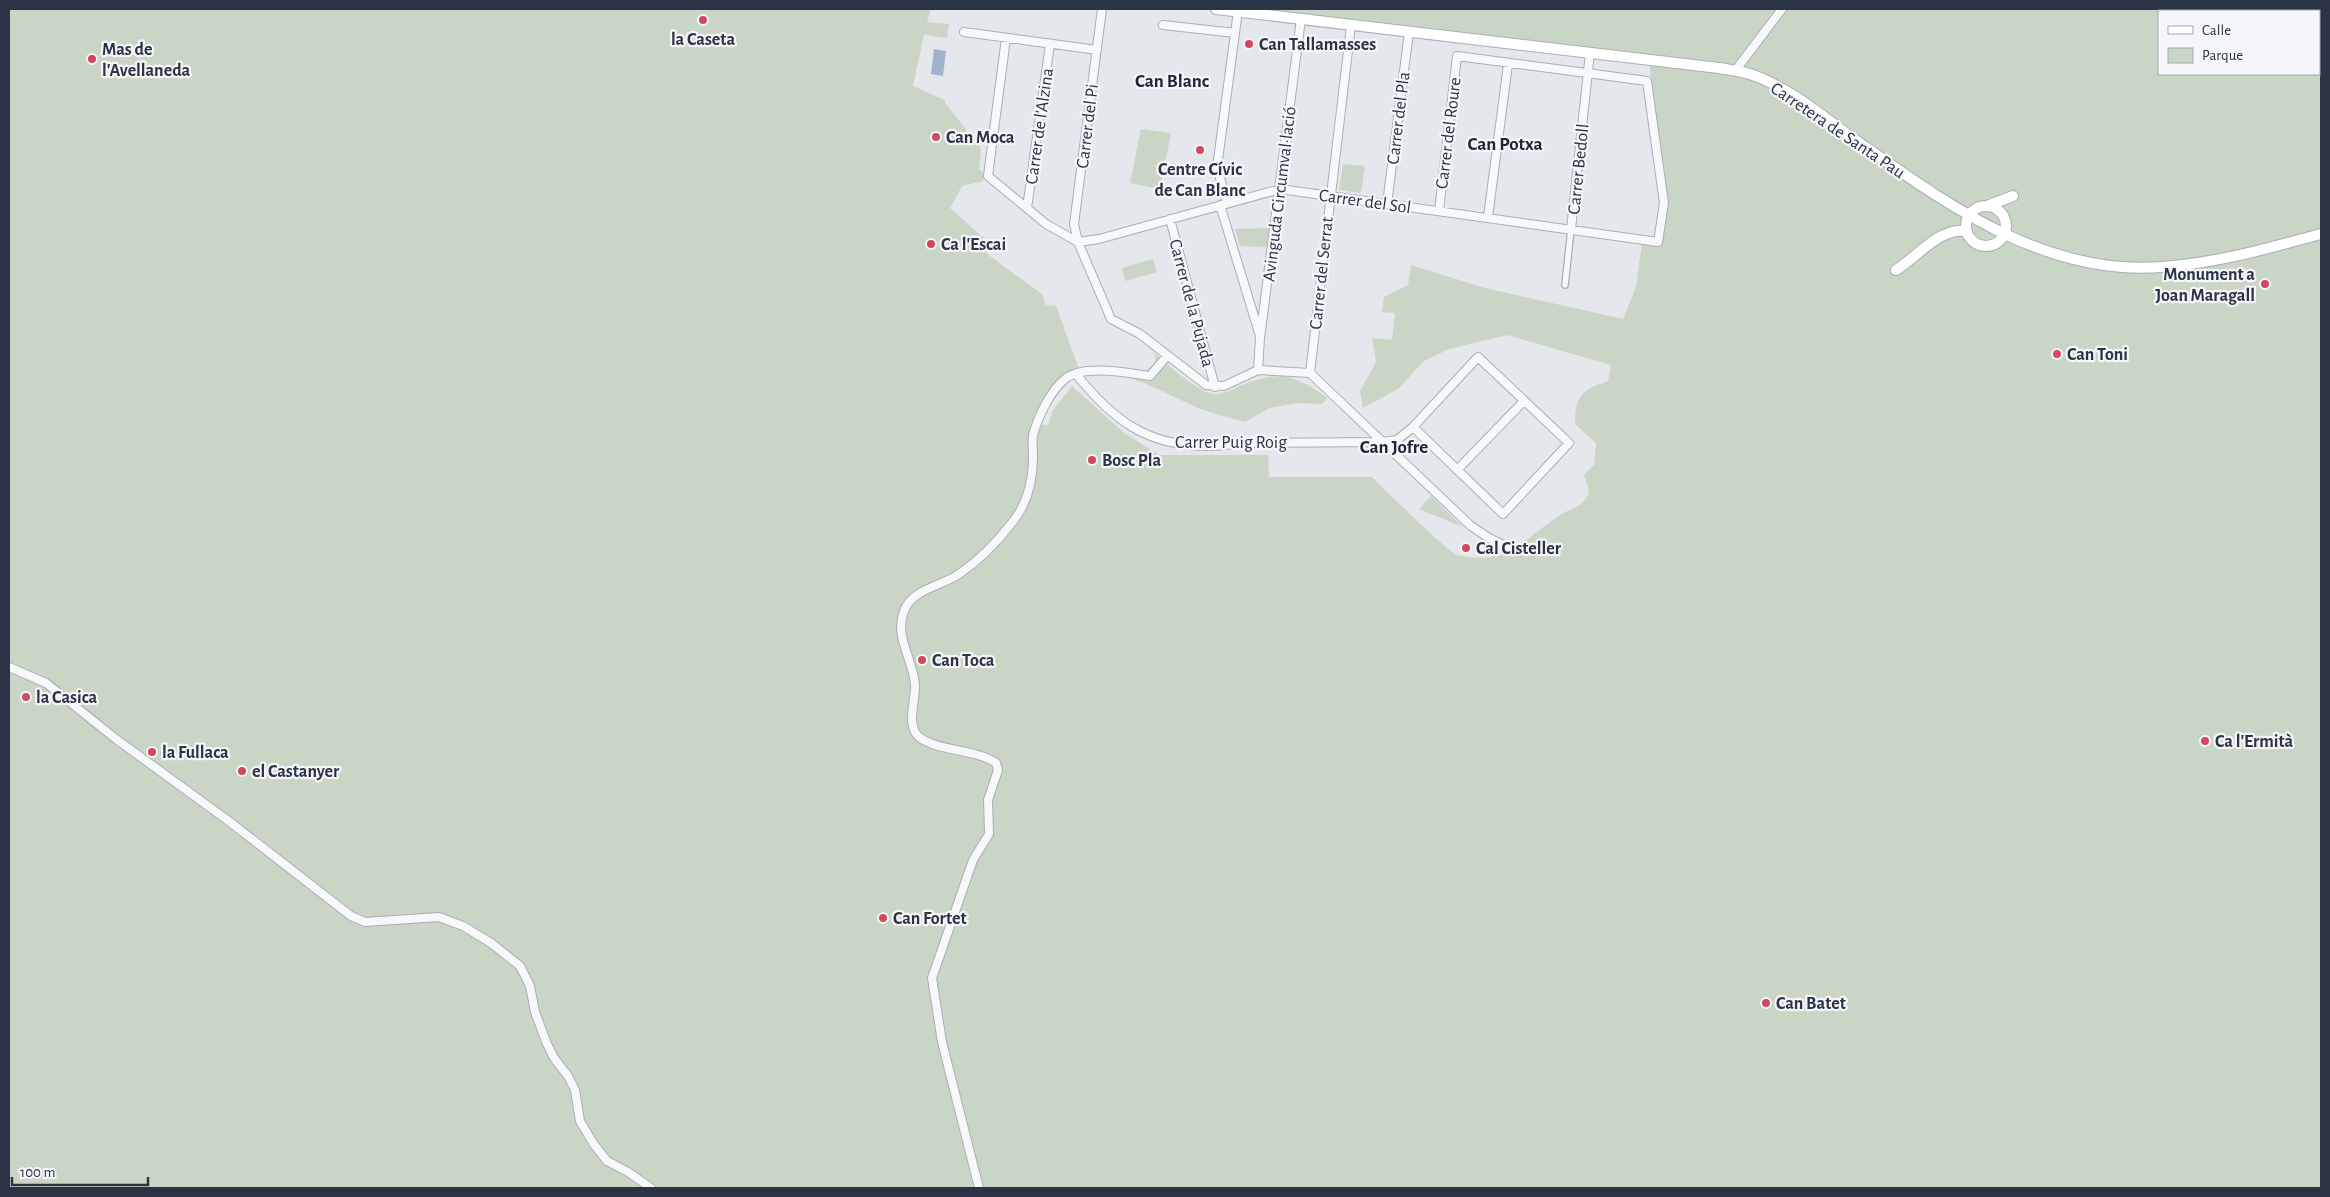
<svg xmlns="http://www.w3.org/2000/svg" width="2330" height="1197" font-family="'Alegreya Sans',sans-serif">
<rect width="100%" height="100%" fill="#e4e7ec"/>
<path fill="#c9d6c5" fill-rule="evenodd" d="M9 9H931L927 22 949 24 947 38 924 35 913 86 945 100V103L981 148 979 169 984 174 983 181 962 186 950 208 986 240 987 254 1042 294 1046 305 1056 306 1079 369 1113 367 1146 371 1154 364 1156 357 1151 349C1163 361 1198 392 1213 394 1224 395 1233 389 1242 385 1277 370 1298 375 1327 398L1322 404 1300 403 1269 408 1245 422C1231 418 1217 415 1204 410 1164 395 1114 358 1069 379 1056 385 1045 411 1040 424L1048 425 1053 410 1072 386 1124 433 1159 455H1268L1269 477H1372C1383 488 1449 553 1457 555 1510 567 1522 539 1562 514 1570 509 1582 506 1587 497 1591 491 1586 481 1584 475L1594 465 1596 443 1575 424C1575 395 1582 390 1608 381L1611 365 1507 335 1449 349 1424 361 1398 389 1363 408 1360 391 1376 362 1372 338 1392 340 1395 313 1382 312 1384 297 1408 285 1411 265 1485 288 1623 319 1636 287 1642 242 1655 244 1666 218 1667 207 1649 60 1216 9H2321V1188H9ZM2159 11H2319V74H2159Z
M1141 129 1171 133 1160 189 1130 183Z
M1343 164 1365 166 1361 193 1339 190Z
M1270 228 1267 247 1240 246 1235 229Z
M1153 259 1157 272 1125 281 1122 268Z
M1431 496 1463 527 1419 509Z"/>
<path fill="#9fb4cc" d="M934 49 946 51 943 76 931 74Z"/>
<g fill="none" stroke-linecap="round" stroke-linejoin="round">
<defs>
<path id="pedestrian" d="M1565 285 1571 229"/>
<path id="minor" d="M1102 9 1074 224 1078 242 1099 239 1280 189 1658 242 1664 203 1647 81 1457 56 1439 211
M1163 25 1235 33
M964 32 1097 50
M1006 38 988 176 1046 224 1078 242 1111 319 1140 334 1206 385 1224 386 1258 370 1310 373 1471 526 1489 538 1519 552
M1735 71 1782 9
M1227 203 1217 167 1238 11
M1387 204 1409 32
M1220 205 1260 336
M1027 208 1050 44
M1488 217 1508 64
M1170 219 1215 387
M1571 229 1590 53
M1258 370 1260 338 1301 19
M1310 373 1351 25
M1076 374C1112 419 1146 446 1207 446 1222 446 1237 443 1252 443 1295 443 1339 442 1382 442L1397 440 1413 427 1478 357 1569 443 1503 514 1413 427
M1457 470 1524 401
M9 667 46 683 116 739 230 822 351 916 365 922 439 917 463 926 491 943 520 966 530 986 535 1012 547 1044 554 1058 568 1076 575 1090 580 1121 593 1143 607 1161 628 1172 651 1188
M979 1188 942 1042 932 978 973 860 989 834 988 800 998 770 996 763C977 749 934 751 918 736 906 724 916 700 915 684 913 659 894 637 904 611 912 589 942 586 959 574 978 561 997 542 1011 524 1027 505 1033 482 1033 457 1033 450 1032 442 1033 435 1038 417 1050 391 1065 379 1084 364 1127 373 1150 376L1167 356"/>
<path id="secondary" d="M1216 9 1719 68C1730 70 1742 71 1753 75 1792 89 1827 120 1861 144 1951 207 2046 276 2162 267 2217 263 2269 248 2321 234
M1987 206 2013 196
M1966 226a20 20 0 1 1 40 0a20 20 0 1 1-40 0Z
M1896 270C1917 257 1940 227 1966 231"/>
</defs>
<use href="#pedestrian" stroke="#a9aeb7" stroke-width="8"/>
<use href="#minor" stroke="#a9aeb7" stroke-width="10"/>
<use href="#secondary" stroke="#a9aeb7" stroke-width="12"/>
<use href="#pedestrian" stroke="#f7f8fa" stroke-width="5.5"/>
<use href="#minor" stroke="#f7f8fa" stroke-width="8"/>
<use href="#secondary" stroke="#fff" stroke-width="10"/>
</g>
<g fill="#d1495b" stroke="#f4f6f9" stroke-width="2">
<circle cx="703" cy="20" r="5"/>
<circle cx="1249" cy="44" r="5"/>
<circle cx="92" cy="59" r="5"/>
<circle cx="936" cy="137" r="5"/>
<circle cx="1200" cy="150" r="5"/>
<circle cx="931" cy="244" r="5"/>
<circle cx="2265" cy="284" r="5"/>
<circle cx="2057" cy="354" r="5"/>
<circle cx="1092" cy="460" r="5"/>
<circle cx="1466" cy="548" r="5"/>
<circle cx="922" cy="660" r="5"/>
<circle cx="26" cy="697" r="5"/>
<circle cx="2205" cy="741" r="5"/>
<circle cx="152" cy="752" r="5"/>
<circle cx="242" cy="771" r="5"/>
<circle cx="883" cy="918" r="5"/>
<circle cx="1766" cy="1003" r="5"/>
</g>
<g text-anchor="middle" stroke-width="4.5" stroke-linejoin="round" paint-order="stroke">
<g font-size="18" font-weight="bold" fill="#2b3445" stroke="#f4f6f9" text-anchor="start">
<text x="703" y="45" text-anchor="middle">la Caseta</text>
<text x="1259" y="50">Can Tallamasses</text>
<text x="102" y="55">Mas de<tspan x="102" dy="21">l'Avellaneda</tspan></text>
<text x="946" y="143">Can Moca</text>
<text x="1200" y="175" text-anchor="middle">Centre Cívic<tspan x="1200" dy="21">de Can Blanc</tspan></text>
<text x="941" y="250">Ca l'Escai</text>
<text x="2255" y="280" text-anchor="end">Monument a<tspan x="2255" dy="21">Joan Maragall</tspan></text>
<text x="2067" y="360">Can Toni</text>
<text x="1102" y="466">Bosc Pla</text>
<text x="1476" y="554">Cal Cisteller</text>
<text x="932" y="666">Can Toca</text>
<text x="36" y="703">la Casica</text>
<text x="2215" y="747">Ca l'Ermità</text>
<text x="162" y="758">la Fullaca</text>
<text x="252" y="777">el Castanyer</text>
<text x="893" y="924">Can Fortet</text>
<text x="1776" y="1009">Can Batet</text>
</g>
<g font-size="18" fill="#2b3445" stroke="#f4f6f9">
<text transform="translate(1398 118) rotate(-83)" y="6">Carrer del Pla</text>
<text transform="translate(1039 126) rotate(-82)" y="6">Carrer de l'Alzina</text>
<text transform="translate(1087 126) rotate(-83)" y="6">Carrer del Pi</text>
<text transform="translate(1838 130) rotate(34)" y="6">Carretera de Santa Pau</text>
<text transform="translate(1448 133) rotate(-83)" y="6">Carrer del Roure</text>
<text transform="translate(1578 169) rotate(-84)" y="6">Carrer Bedoll</text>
<text transform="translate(1279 194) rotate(-83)" y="6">Avinguda Circumval·lació</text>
<text transform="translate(1365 201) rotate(8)" y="6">Carrer del Sol</text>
<text transform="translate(1321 273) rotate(-84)" y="6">Carrer del Serrat</text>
<text transform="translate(1192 303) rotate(75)" y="6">Carrer de la Pujada</text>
<text x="1231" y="448">Carrer Puig Roig</text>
</g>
<g font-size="19" font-weight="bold" fill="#1d2536" stroke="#f4f6f9">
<text x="1172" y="87">Can Blanc</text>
<text x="1505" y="150">Can Potxa</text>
<text x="1394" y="453">Can Jofre</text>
</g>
</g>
<rect width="2330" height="1197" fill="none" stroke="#2b3445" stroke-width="20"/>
<rect x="2158" y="10" width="162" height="65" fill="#f4f6f9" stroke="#a4a8b1"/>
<rect x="2168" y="26" width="25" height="8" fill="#ffffff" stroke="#a4a8b1"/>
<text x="2202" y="35" font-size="15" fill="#2b3445">Calle</text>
<rect x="2168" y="48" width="25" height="15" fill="#c9d6c5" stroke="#a4a8b1"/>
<text x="2202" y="60" font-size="15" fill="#2b3445">Parque</text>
<path d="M12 1177v8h136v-8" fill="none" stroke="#2b3445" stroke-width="2.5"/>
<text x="20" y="1177" font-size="15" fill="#2b3445" stroke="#f4f6f9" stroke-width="4" paint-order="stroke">100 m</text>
</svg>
